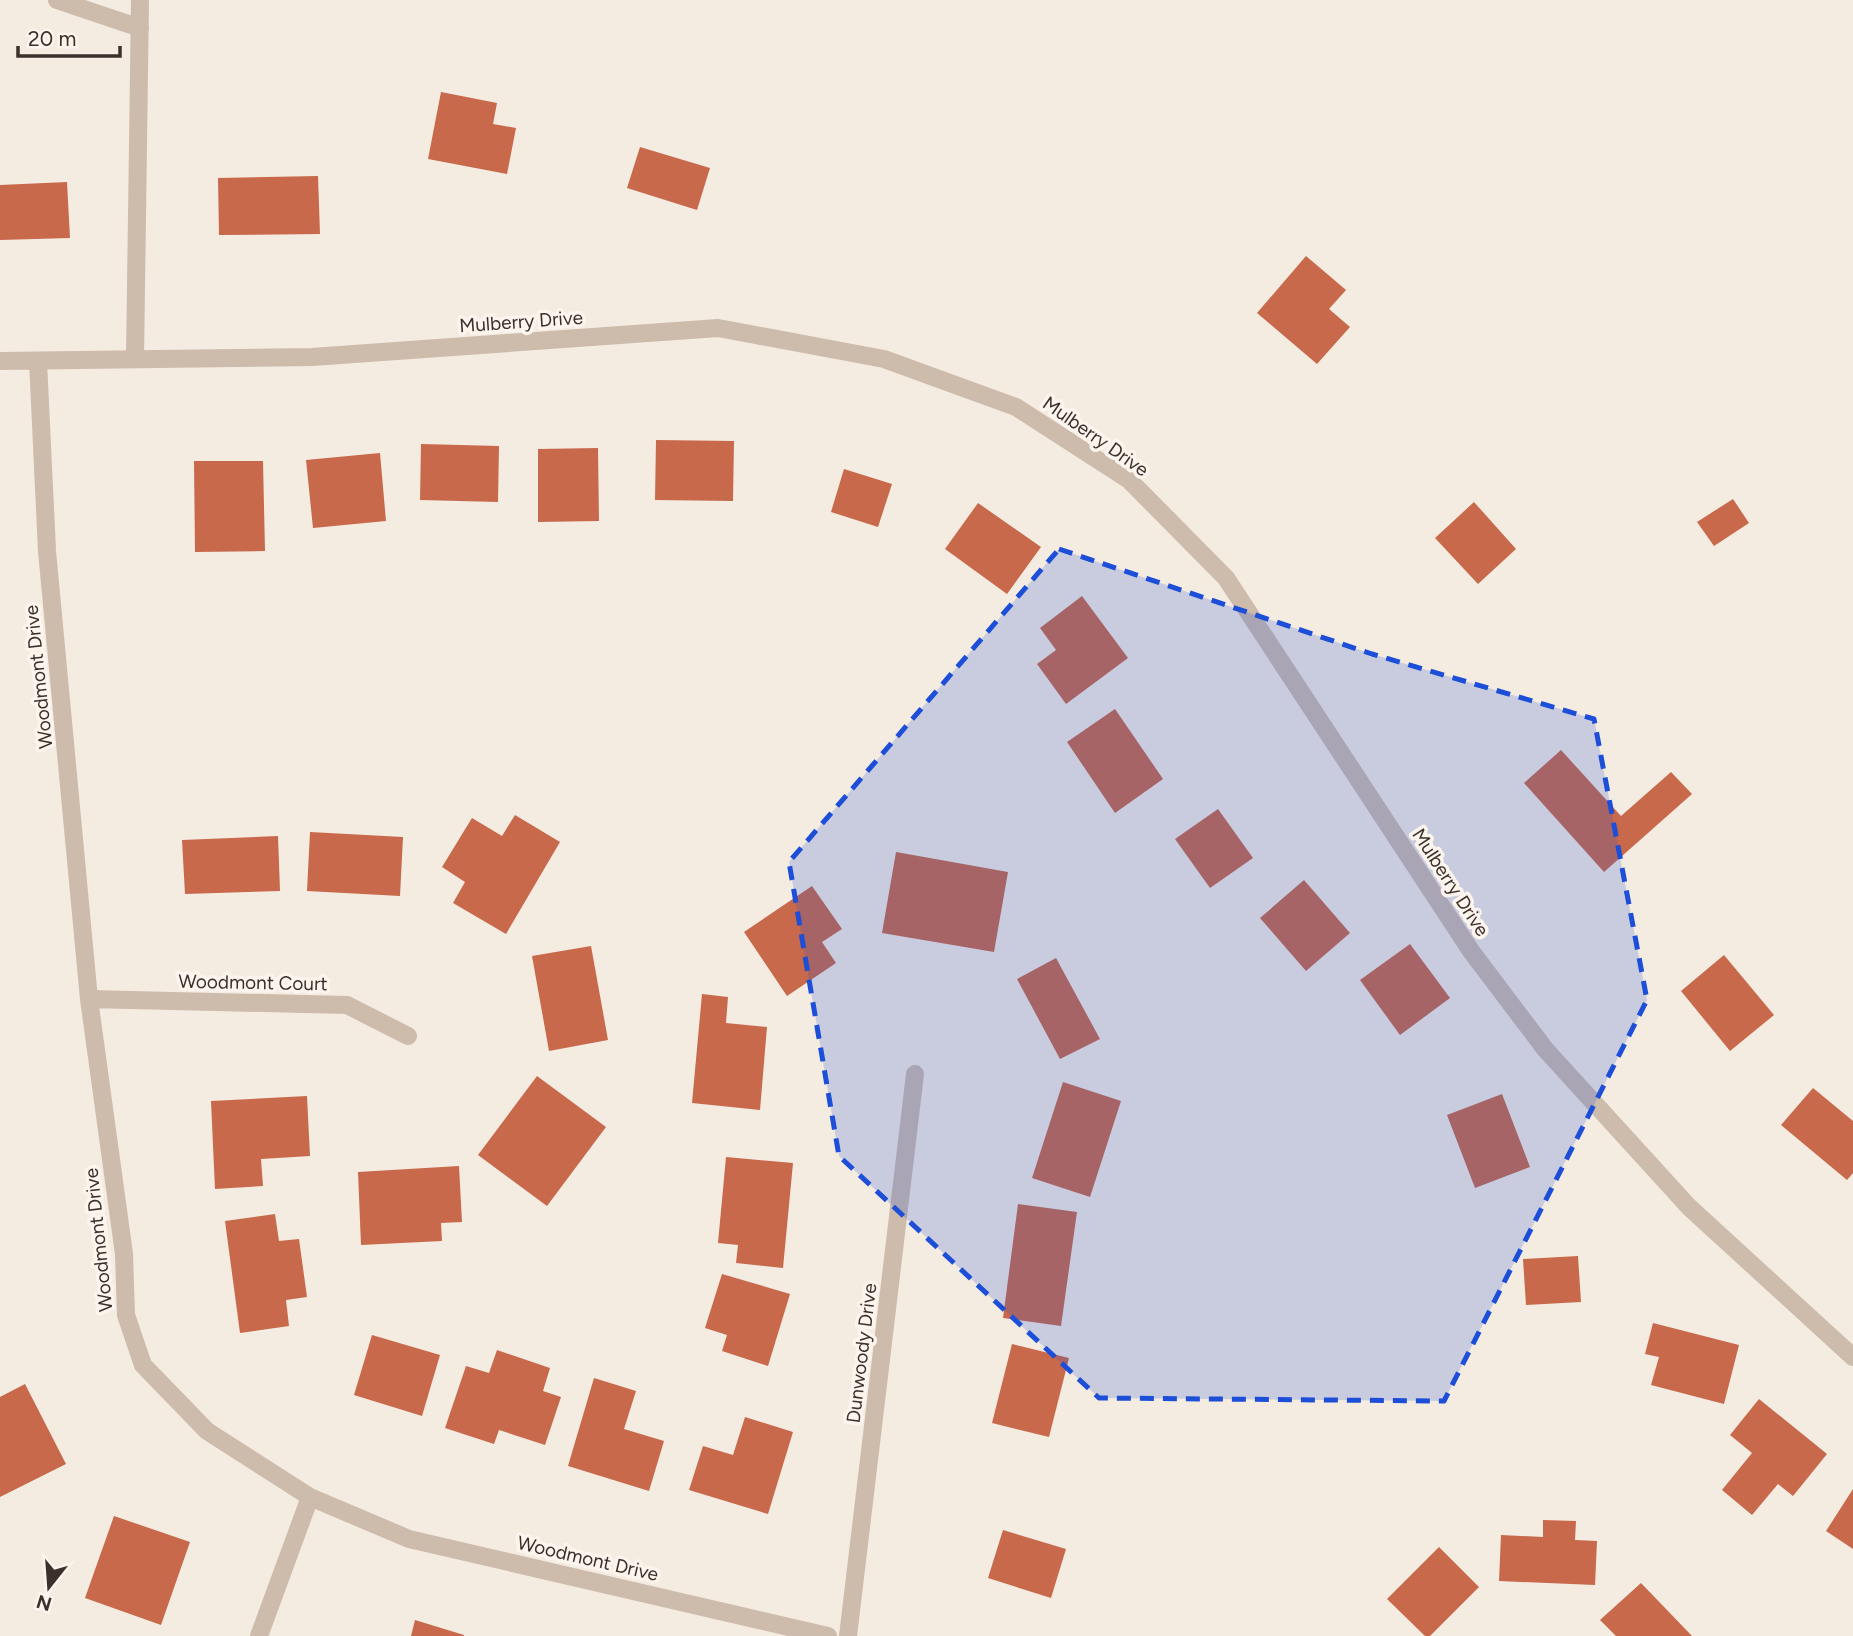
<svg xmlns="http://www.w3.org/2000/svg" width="1853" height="1636" font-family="Figtree,sans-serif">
<rect width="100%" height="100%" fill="#f4ebe1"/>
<path fill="#c8694b" d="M441 92 497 103 493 124 516 128 507 174 428 159Z
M640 147 710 168 697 210 627 188Z
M318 176 320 234 219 235 218 178Z
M67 182 70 238 0 240V185Z
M1306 256 1346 290 1329 309 1350 327 1317 364 1257 313Z
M656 440 734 441 733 501 655 500Z
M421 444 499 446 498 502 420 500Z
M598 448 599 521 538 522V449Z
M380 453 386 521 313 528 306 460Z
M194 461H263L265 551 195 552Z
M844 469 892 484 878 527 831 512Z
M1733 499 1749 523 1714 546 1697 522Z
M1474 502 1516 549 1478 584 1435 538Z
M978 503 1041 547 1007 594 945 549Z
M1082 596 1128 658 1066 704 1037 664 1056 650 1040 628Z
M1115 709 1163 779 1115 813 1067 742Z
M1561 750 1621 816 1671 772 1692 794 1604 872 1524 783Z
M1218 809 1253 858 1210 888 1175 839Z
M515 815 560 842 506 934 453 903 465 882 442 867 472 818 502 836Z
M310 832 403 837 400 896 307 891Z
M278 836 280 891 185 894 182 840Z
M896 852 1008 872 994 952 882 933Z
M1304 880 1350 933 1306 971 1260 918Z
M812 886 842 929 822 942 836 963 787 996 744 932Z
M1410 944 1450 998 1400 1035 1360 980Z
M591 946 608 1040 549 1051 532 956Z
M1724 955 1774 1015 1730 1051 1681 991Z
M1056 958 1100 1039 1060 1059 1017 979Z
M702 994 728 997 726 1023 767 1027 760 1110 692 1103Z
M537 1076 606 1127 547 1206 478 1155Z
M1063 1082 1121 1101 1090 1197 1032 1178Z
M1813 1088 1853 1121V1173L1847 1180 1781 1125Z
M1502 1094 1530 1167 1475 1188 1447 1115Z
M307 1096 310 1156 261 1159 263 1186 215 1189 211 1101Z
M726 1157 793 1163 783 1268 736 1263 738 1245 718 1243Z
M459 1166 462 1222 441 1223 442 1241 361 1245 358 1172Z
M1018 1204 1077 1212 1061 1326 1003 1318Z
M275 1214 279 1241 299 1239 307 1297 286 1300 289 1326 240 1333 225 1221Z
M1578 1256 1581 1302 1526 1305 1523 1259Z
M722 1274 790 1294 768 1366 722 1351 727 1335 705 1328Z
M1653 1323 1739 1345 1724 1404 1651 1385 1659 1357 1645 1354Z
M372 1335 440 1355 422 1416 354 1395Z
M1012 1344 1069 1358 1049 1437 992 1423Z
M497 1350 550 1368 543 1391 561 1397 545 1445 499 1430 494 1444 445 1428 466 1366 489 1373Z
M594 1378 636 1391 624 1429 664 1441 649 1491 568 1466Z
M25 1384 66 1464 0 1497V1397Z
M1759 1399 1827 1454 1793 1496 1778 1484 1752 1515 1722 1490 1752 1453 1730 1435Z
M745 1417 793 1432 768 1514 689 1490 703 1446 733 1455Z
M1853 1489V1549L1826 1531Z
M114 1516 190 1542 161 1625 85 1598Z
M1543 1520 1576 1521 1575 1540 1597 1541 1595 1585 1499 1581 1501 1535 1543 1537Z
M1003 1530 1066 1549 1051 1598 988 1578Z
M1439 1547 1479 1587 1430 1636H1425L1387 1599Z
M1641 1583 1692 1636H1616L1600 1620Z
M415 1620 464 1635V1636H411Z"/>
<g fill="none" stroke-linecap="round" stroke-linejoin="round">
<path stroke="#cdbbac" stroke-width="18" d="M57 0 140 28
M135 359 140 0"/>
<path stroke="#cdbbac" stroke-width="18" d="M0 361 312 357 718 328 884 359 1016 407 1129 480 1226 578 1471 951 1545 1049 1689 1207 1853 1357
M38 361 47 551 89 999 124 1254 126 1315 143 1365 207 1431 310 1497 409 1539 828 1636
M89 999 347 1005 408 1036
M259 1636 310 1497
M848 1636 915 1074"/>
</g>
<path fill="#1d4ed8" fill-opacity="0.2" stroke="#1d4ed8" stroke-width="5" stroke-dasharray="14 9" stroke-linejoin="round" d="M1059 549 1372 654 1594 719 1647 1000 1444 1401 1099 1398 839 1156 789 862Z"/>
<g text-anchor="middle" stroke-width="7" stroke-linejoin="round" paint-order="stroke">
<g font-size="19" fill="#3b302b" stroke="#fbf5ee">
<text transform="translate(521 321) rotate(-4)" y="7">Mulberry Drive</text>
<text transform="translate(1096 436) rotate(35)" y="7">Mulberry Drive</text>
<text transform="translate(38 677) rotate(-96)" y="7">Woodmont Drive</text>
<text transform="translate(1451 882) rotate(57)" y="7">Mulberry Drive</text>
<text transform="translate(253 982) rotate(1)" y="7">Woodmont Court</text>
<text transform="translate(98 1240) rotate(-96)" y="7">Woodmont Drive</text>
<text transform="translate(861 1353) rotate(-83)" y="7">Dunwoody Drive</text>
<text transform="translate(588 1558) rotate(13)" y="7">Woodmont Drive</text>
</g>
</g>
<g transform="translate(49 1587) rotate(197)" stroke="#fbf5ee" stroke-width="5" paint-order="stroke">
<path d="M0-5L12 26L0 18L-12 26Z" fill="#3b302b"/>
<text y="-10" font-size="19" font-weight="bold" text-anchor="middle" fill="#3b302b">N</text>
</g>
<path d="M18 46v10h102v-10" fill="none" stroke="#3b302b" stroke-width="3.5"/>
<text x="28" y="46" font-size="21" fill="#3b302b" stroke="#fbf5ee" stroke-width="5" paint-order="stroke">20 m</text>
</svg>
